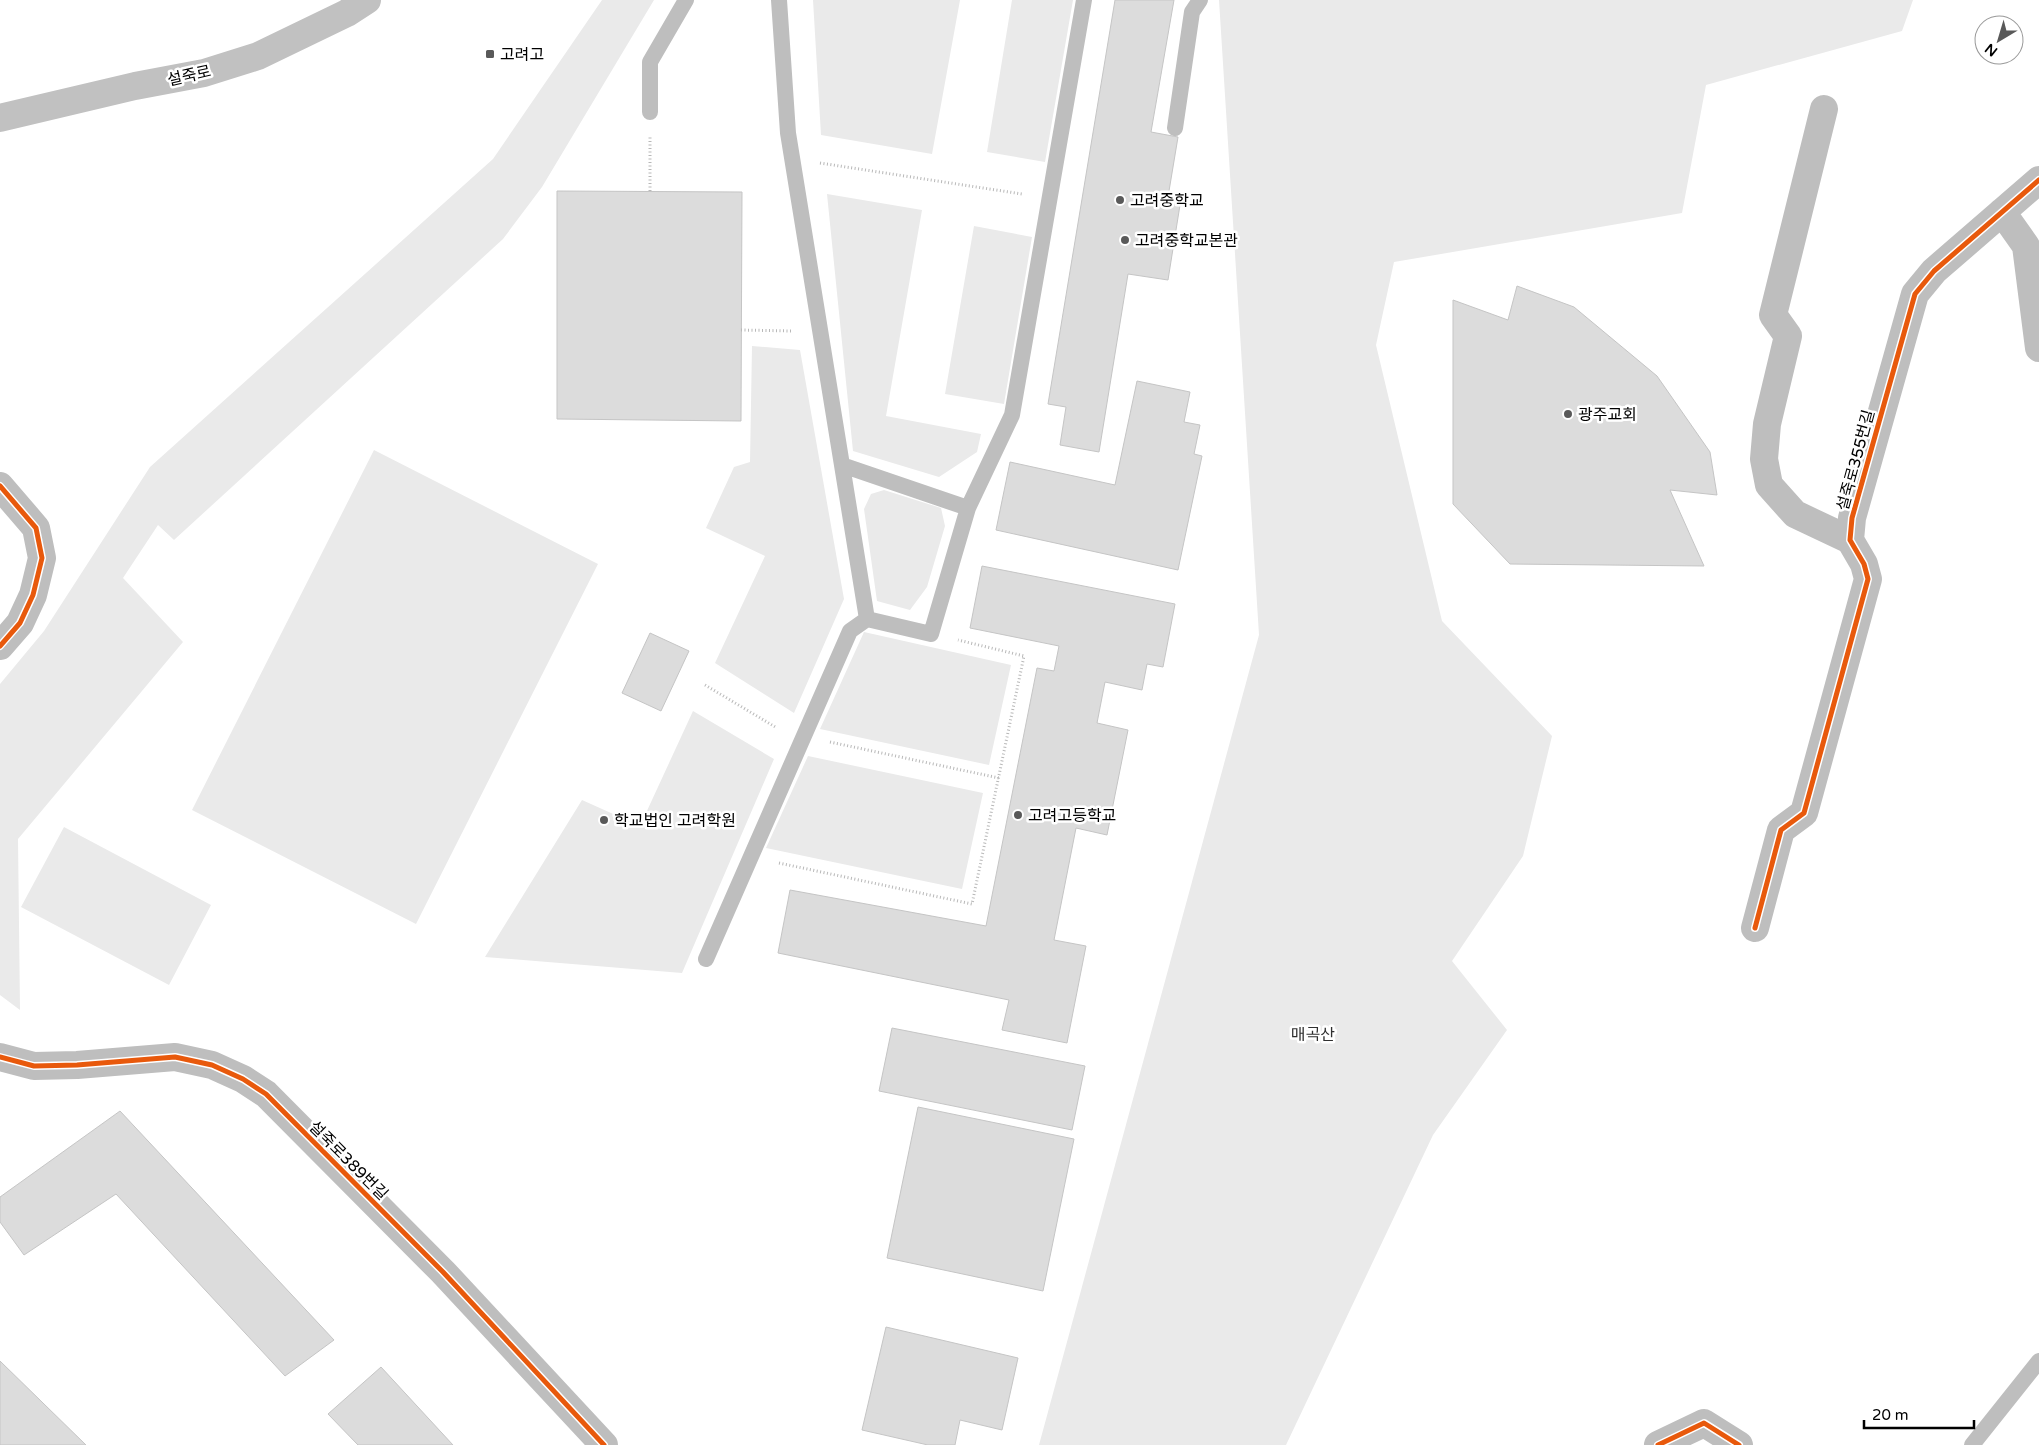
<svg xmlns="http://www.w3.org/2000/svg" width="2039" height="1445" font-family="'Varela Round','Noto Sans KR',sans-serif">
<rect width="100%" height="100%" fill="#fff"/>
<path fill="#eaeaea" d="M602 0H654L542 187 503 239 174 540 158 525 123 578 183 642 18 839 20 1010 0 995V684L44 631 150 467 493 159Z
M813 0H960L932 154 821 135Z
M1012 0H1073L1045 162 987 152Z
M1219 0H1913L1902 31 1706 85 1682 213 1394 262 1376 345 1442 621 1552 736 1523 856 1452 961 1507 1030 1433 1135 1286 1445H1039L1259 635Z
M827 194 922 210 886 416 981 434 977 452 939 477 853 451Z
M974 226 1032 237 1004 404 945 394Z
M752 346 800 350 844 599 794 713 715 663 765 556 706 528 734 467 750 462Z
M374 450 598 564 416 924 192 810Z
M884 490 941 508 945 526 927 587 910 610 877 601 864 509 871 494Z
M864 632 1011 665 989 765 820 729Z
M693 711 774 759 682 973 485 957 582 800 640 826Z
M808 756 983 793 962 889 766 848Z
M64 827 211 905 169 985 21 907Z"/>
<path fill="#dcdcdc" stroke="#c5c5c5" d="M1115 0H1174L1151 132 1178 137 1167 203 1180 205 1168 280 1128 274 1099 452 1060 445 1066 407 1048 404Z
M557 191 742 192 741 421 557 419Z
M1517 286 1574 307 1657 376 1710 452 1717 495 1670 490 1704 566 1510 564 1453 504V300L1508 320Z
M1137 381 1190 392 1184 422 1200 425 1194 454 1202 456 1178 570 996 530 1010 462 1115 485Z
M982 566 1175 604 1163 667 1147 664 1142 690 1105 682 1097 723 1128 730 1107 835 1076 828 1054 940 1086 946 1067 1043 1002 1030 1009 1000 778 953 790 890 986 926 1037 668 1054 671 1059 646 970 628Z
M650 633 689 651 661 711 622 693Z
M892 1028 1085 1066 1072 1130 879 1091Z
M918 1107 1074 1139 1043 1291 887 1258Z
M120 1111 334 1340 285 1376 116 1194 24 1255 0 1222V1197Z
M886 1327 1018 1358 1002 1430 960 1420 955 1445H928L862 1430Z
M0 1361 86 1445H0Z
M381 1367 453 1445H358L328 1414Z"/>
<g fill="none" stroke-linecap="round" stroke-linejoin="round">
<path stroke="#b8b8b8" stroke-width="3" stroke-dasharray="1 2.5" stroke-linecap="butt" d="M820 163 1022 194
M650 191V137
M741 330 792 331
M705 685 777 728
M830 742 999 778
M779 863 972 904 1024 656 958 640"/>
<path stroke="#bebebe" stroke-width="16" d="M650 112V62L686 0
M1175 128 1192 12 1200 0
M842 465 968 508
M867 619 931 634 968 508 1012 415 1084 0
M706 959 850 631 867 619 788 133 779 0
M1972 1445 2039 1361"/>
<path stroke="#bebebe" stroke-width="28" d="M1824 109 1773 315 1788 336 1767 424 1764 459 1769 485 1795 514 1850 540
M2002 212 2026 246 2039 348
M0 486 36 528 42 558 33 595 20 623 0 646
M1755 928 1781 830 1804 813 1868 579 1864 564 1850 540 1852 518 1915 294 1934 271 2039 180
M0 1057 34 1066 77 1065 175 1057 212 1065 243 1079 266 1094 443 1272 604 1445
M1658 1445 1704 1423 1739 1445"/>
<path stroke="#c1c1c1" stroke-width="28" d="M0 118 135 86 204 73 258 56 347 13 367 0"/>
<defs>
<path id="cycleway" d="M0 486 36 528 42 558 33 595 20 623 0 646
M1755 928 1781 830 1804 813 1868 579 1864 564 1850 540 1852 518 1915 294 1934 271 2039 180
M0 1057 34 1066 77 1065 175 1057 212 1065 243 1079 266 1094 443 1272 604 1445
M1658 1445 1704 1423 1739 1445"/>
</defs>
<use href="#cycleway" stroke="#fff" stroke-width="8"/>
<use href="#cycleway" stroke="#e8590c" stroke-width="5"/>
</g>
<g fill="#595959" stroke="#fff" stroke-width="2">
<rect x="485" y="49" width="10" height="10" rx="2.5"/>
<circle cx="1120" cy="200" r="5"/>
<circle cx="1125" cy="240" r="5"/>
<circle cx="1568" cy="414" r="5"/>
<circle cx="1018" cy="815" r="5"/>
<circle cx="604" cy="820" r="5"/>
</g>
<g text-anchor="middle" stroke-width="5" stroke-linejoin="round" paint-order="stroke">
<g font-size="16" fill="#000" stroke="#fff" text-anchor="start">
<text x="500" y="60">고려고</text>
<text x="1130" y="206">고려중학교</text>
<text x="1135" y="246">고려중학교본관</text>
<text x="1578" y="420">광주교회</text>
<text x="1028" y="821">고려고등학교</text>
<text x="614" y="826">학교법인 고려학원</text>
</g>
<g font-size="16" fill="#000" stroke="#fff">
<text transform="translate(189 75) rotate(-13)" y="6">설죽로</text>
<text transform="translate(1855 460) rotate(-75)" y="6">설죽로355번길</text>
<text transform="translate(349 1160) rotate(45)" y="6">설죽로389번길</text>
</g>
<g font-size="16" fill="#2f2f2f" stroke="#fff">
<text x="1313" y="1040">매곡산</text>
</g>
</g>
<g transform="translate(1999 40) rotate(218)"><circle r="24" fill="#ffffff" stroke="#999999"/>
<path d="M0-4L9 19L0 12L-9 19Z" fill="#595959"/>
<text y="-8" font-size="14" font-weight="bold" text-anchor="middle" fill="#000000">N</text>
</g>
<path d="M1864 1420v8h110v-8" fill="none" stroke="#000000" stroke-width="2.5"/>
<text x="1872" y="1420" font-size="15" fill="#000000" stroke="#ffffff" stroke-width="4" paint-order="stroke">20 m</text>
</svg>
